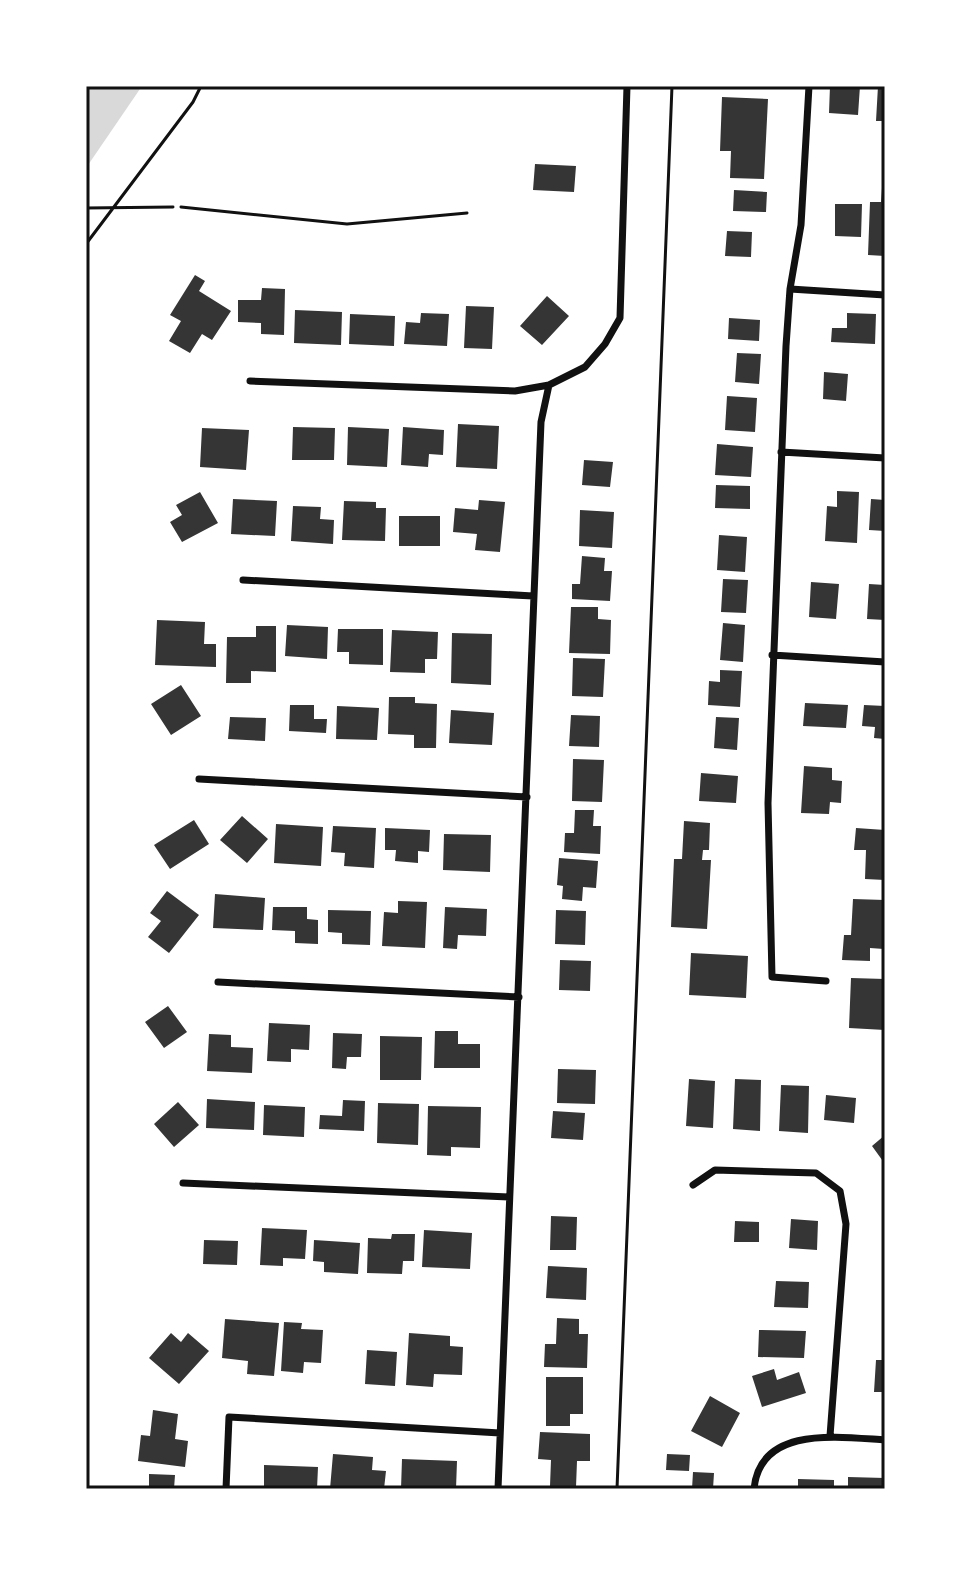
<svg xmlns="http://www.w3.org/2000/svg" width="971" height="1575" font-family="Montserrat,sans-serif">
<rect width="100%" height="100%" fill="#fff"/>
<path fill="#d9d9d9" d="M86 86H142L86 168Z"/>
<path fill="#353535" d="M830 86H860L858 115 829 113Z
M878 86H885V121H876Z
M722 97 768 99 764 179 730 178 731 151H720Z
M535 164 576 166 574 192 533 190Z
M882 188 885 189V256L868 255 870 202H881Z
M734 190 767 192 766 212 733 211Z
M835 204H862L861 237 835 236Z
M727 231 752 232 751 257 725 256Z
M195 275 205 281 199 291 231 311 212 340 202 334 190 353 169 341 181 321 170 315Z
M262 288 285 289 284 335 261 334V323L238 322V300H261Z
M547 296 569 316 542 345 520 326Z
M466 306 494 307 492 349 464 348Z
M295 310 342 312 341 345 294 343Z
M421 313 449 314 447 346 404 344 406 322 420 323Z
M847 313 876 314 875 344 831 342 832 328H847Z
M350 314 395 316 394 346 349 344Z
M729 318 760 320 759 341 728 339Z
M737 353 761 354 759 384 735 382Z
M824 372 848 374 846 401 823 399Z
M727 396 757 398 755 432 725 430Z
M458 424 499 426 497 469 456 467Z
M293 427 335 428 334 460H292Z
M348 427 389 429 387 467 347 465Z
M403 427 444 430 443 455 429 454 428 467 401 465Z
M202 428 249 430 246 470 200 467Z
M717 444 753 447 751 477 715 475Z
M584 460 613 462 610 487 582 485Z
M716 485 750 486V509L715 508Z
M837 491 859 492 857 543 825 541 827 506 837 507Z
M200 492 218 523 182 542 170 522 182 515 176 505Z
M233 499 277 501 275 536 231 534Z
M871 499 885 500V531L869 530Z
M479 500 505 502 500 552 475 550 477 534 453 532 455 508 478 510Z
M344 501 376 502V508H386L385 541 342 540Z
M293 506 321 507 320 519 334 520 333 544 291 541Z
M580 510 614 512 612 548 579 546Z
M399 516H440V546H399Z
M719 535 747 537 745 572 717 570Z
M582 556 605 558 604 571H612L610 601 572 599V584H580Z
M723 579 748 580 746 613 721 612Z
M811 582 839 584 836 619 809 617Z
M869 584 885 585V620L867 619Z
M571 607H598V619L611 620 610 654 569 653Z
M157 620 205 622 204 644H216V667L155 665Z
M723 623 745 625 743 662 720 660Z
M287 625 328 627 327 659 285 656Z
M256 626H276V672L251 671V683H226L227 637H256Z
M338 629H383V665L349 664V652H337Z
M392 630 438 632 437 659H425V673L390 672Z
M452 633 492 634 491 685 451 683Z
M573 658 605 659 603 697 572 696Z
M720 670 742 671 740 707 708 705 709 681 720 682Z
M181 685 201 716 171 735 151 704Z
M389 697H415V703L437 704 436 748H414V735L388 734Z
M805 703 848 705 846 728 803 726Z
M290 705H314V719H327L326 733 289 731Z
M864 705 885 706V739L874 738 875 727 862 726Z
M337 706 379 708 377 740 336 739Z
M451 710 494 713 492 745 449 743Z
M571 715 600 716 599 747 569 746Z
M230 717 266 718 265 741 228 739Z
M716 717 739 718 737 750 714 748Z
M573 759 604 760 602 802 572 801Z
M804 766 832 768V780L842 781 841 803 830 802 829 814 801 813Z
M701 773 738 776 736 803 699 801Z
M575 810H594L593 826H601L600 854 564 852 565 833H574Z
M242 816 268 839 247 863 220 840Z
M194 820 209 844 170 869 154 845Z
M684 821 710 823 709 850H703L702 860H711L707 929 671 927 674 859H682Z
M276 824 323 827 321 866 274 863Z
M333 826 376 828 374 868 344 866 345 853 331 852Z
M385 828 430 830 429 852 418 851V863L395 861 396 850H385Z
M856 828 885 830V880L865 879 866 850H854Z
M444 834 491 835 490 872 443 870Z
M559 858 598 861 596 888 583 887 582 901 562 899 563 886 557 885Z
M167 891 199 915 169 953 148 937 161 921 150 913Z
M215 894 265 898 263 930 213 928Z
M853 899 885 900 884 949 870 948V961L842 960 844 935H851Z
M398 901 427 902 425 948 382 946 384 912 398 913Z
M273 907H307V919L318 920V944L295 943V931L272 930Z
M445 907 487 909 486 936 458 935 457 949 443 948Z
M328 910 371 911 370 945 342 944V933L328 932Z
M556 910 586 911 585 945 555 944Z
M691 953 748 956 746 998 689 995Z
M560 960 591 961 590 991 559 990Z
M851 978 885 979V1030L849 1028Z
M168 1006 187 1032 164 1048 145 1022Z
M269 1023 310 1025 309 1050 291 1049V1062L267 1061Z
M435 1031H458V1044H480V1068H434Z
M333 1033 362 1034 361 1057H347L346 1069 332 1068Z
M209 1034 231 1035V1047L253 1048 252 1073 207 1071Z
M380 1036 422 1037 421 1080H380Z
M558 1069 596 1070 595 1104 557 1103Z
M689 1079 715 1081 713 1128 686 1126Z
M735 1079 761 1080 760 1131 733 1129Z
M781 1085 809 1086 808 1133 779 1131Z
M826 1095 856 1098 854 1123 824 1120Z
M207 1099 255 1102 254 1130 206 1128Z
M343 1100 365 1101 364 1131 319 1129 320 1115 342 1116Z
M178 1102 199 1125 174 1147 154 1124Z
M378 1103 419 1104 418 1145 377 1143Z
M264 1105 305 1107 304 1137 263 1135Z
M428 1106 481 1107 480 1148 451 1147V1156L427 1155Z
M553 1111 585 1113 583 1140 551 1138Z
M885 1135V1164L872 1146Z
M551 1216 577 1217 576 1250H550Z
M791 1219 818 1221 817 1250 789 1248Z
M735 1221 759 1222V1242H734Z
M262 1228 307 1230 305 1259 283 1258V1266L260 1265Z
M424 1230 472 1233 470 1269 422 1267Z
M392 1234H415L414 1261H403L402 1274 367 1273 368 1238 391 1239Z
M204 1240 238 1241 237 1265 203 1264Z
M314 1240 360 1243 358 1274 324 1272V1262L313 1261Z
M548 1266 587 1268 586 1300 546 1298Z
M776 1281 809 1282 808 1308 774 1307Z
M557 1318 579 1319V1334H588L587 1368 544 1367 545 1344H556Z
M225 1319 279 1323 274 1376 247 1374 248 1361 222 1358Z
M284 1322 302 1323 301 1329 323 1330 321 1363 304 1362 303 1373 281 1371Z
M759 1330 806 1331 804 1358 758 1357Z
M171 1333 181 1342 188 1333 209 1351 179 1384 149 1358Z
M409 1333 450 1336V1346L463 1347 462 1375 434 1374 433 1387 406 1385Z
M367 1350 397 1352 395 1386 365 1384Z
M876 1360H885V1392H874Z
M774 1369 777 1380 799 1372 806 1393 762 1407 752 1376Z
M546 1377H583V1414H570V1426H546Z
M710 1396 740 1413 722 1447 691 1431Z
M153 1410 178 1414 175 1439 188 1441 185 1467 138 1461 141 1435 150 1436Z
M540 1432 590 1434V1461H577L576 1487 550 1486 551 1460 538 1459Z
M333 1454 373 1457 372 1470 386 1471 384 1489H330Z
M667 1454 690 1455 689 1471 666 1470Z
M402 1459 457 1461 456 1489H401Z
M264 1465 318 1467 317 1489 264 1488Z
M693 1472 714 1473 713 1489H692Z
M149 1474 175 1475 174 1489H136V1486H149Z
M848 1477 885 1478V1489H848Z
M798 1479 834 1480V1489H798Z"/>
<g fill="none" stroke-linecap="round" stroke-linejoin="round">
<path stroke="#111" stroke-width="3" d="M86 208 173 207
M86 244 193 102 201 86
M617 1489 672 86"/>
<path stroke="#111" stroke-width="3" d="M181 207 347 224 467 213"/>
<path stroke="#111" stroke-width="7" d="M809 86 801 225 790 289 786 346 768 803 772 977 826 981
M790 289 885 295
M250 381 515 391 549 385
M781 452 885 458
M243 580 533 596
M772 655 885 662
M199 779 527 797
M218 982 519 997
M183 1183 509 1197
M693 1185 715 1170 816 1173 840 1191 846 1224 830 1436
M226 1489 229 1417 500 1433
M498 1489 541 422 549 385 585 367 605 344 620 318 627 86
M754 1489C760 1425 839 1437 885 1440"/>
</g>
<rect width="971" height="1575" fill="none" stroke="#ffffff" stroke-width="176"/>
<rect x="88" y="88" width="795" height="1399" fill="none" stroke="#111" stroke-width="3"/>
</svg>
